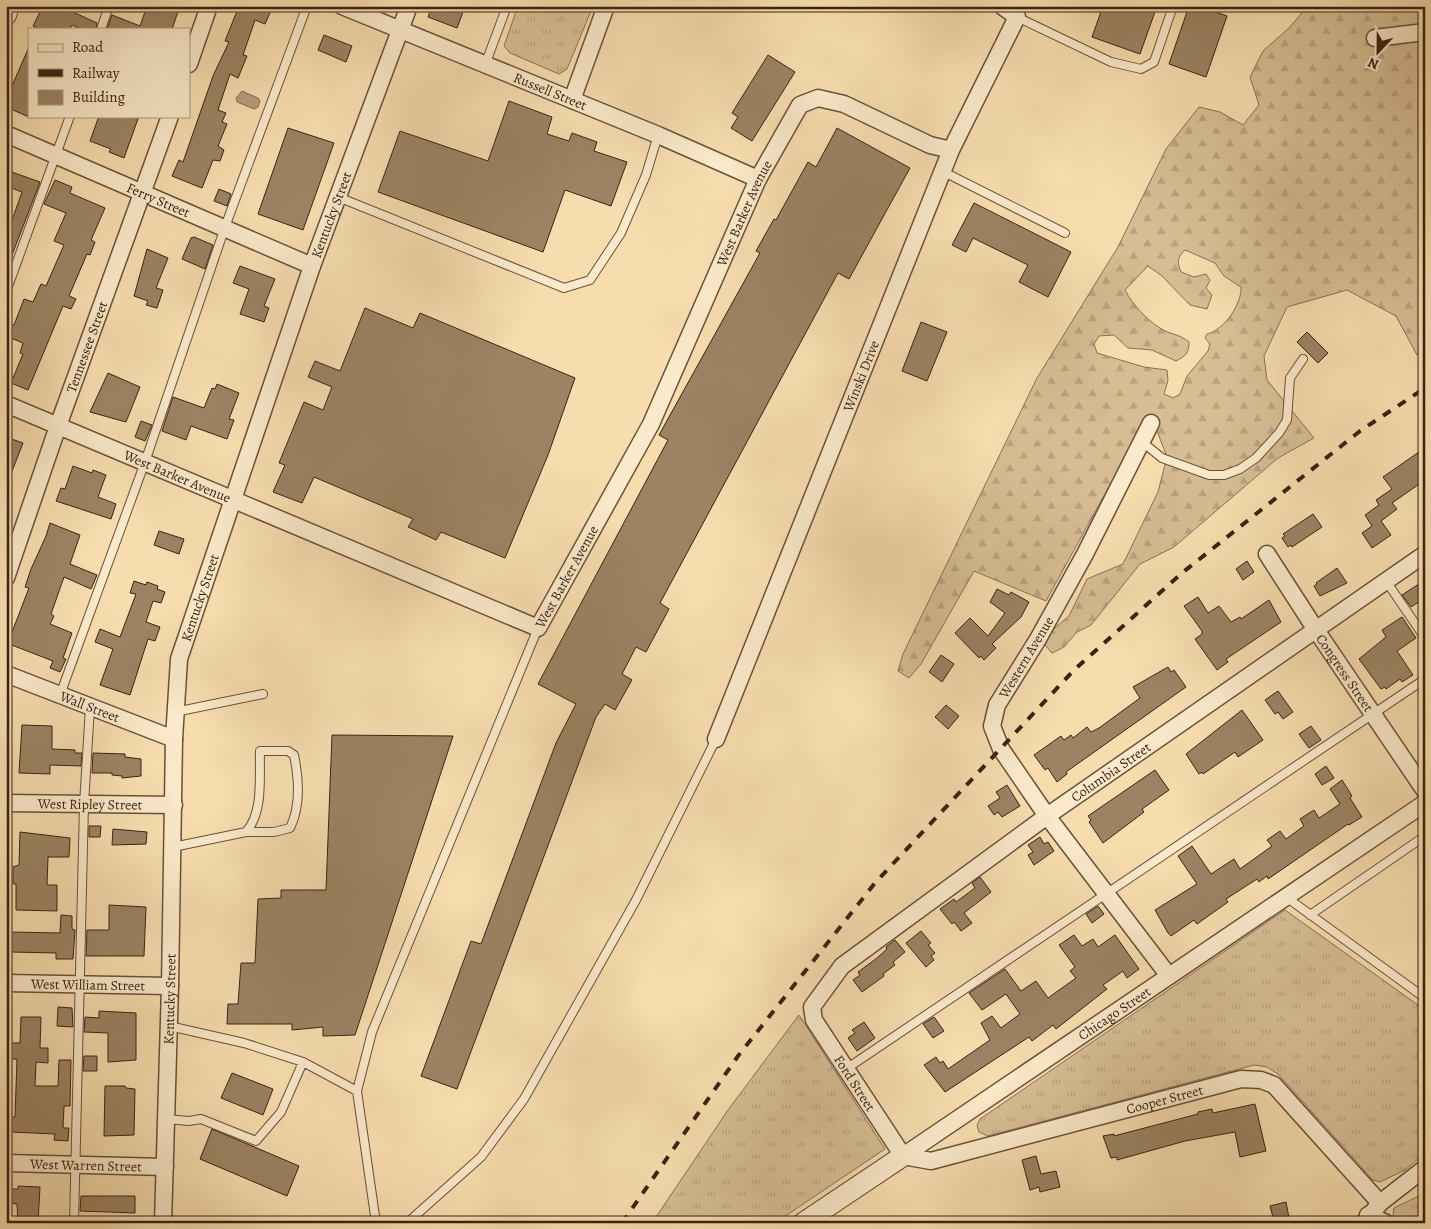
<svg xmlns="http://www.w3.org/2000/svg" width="1431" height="1229" font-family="Alegreya,serif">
<defs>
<pattern id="grass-tufts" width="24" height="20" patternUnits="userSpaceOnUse" patternTransform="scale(1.25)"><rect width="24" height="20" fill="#d7bd94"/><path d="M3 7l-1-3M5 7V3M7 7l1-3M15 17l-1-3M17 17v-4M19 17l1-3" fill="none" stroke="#b9a27f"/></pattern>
<pattern id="forest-firs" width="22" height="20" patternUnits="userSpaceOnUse" patternTransform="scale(1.25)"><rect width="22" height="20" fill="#d7bd94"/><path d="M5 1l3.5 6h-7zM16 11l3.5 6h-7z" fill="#b9a27f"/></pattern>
</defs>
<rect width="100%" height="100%" fill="#f7ddae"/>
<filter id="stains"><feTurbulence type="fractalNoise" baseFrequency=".004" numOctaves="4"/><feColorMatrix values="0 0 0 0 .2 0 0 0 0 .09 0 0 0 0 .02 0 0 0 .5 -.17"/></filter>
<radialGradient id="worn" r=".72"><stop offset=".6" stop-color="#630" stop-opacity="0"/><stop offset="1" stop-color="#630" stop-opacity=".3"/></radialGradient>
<path fill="url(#grass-tufts)" stroke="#887054" d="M518 6H593L567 69 559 74 510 53 504 46Z
M1285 910 1425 1010V1153L1405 1170 1380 1182 1373 1180 1278 1074 1267 1067 1254 1065 988 1136 979 1132 977 1125 980 1119Z
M799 1015 885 1149 775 1223H652L728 1110Z
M1425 1193V1223H1406L1393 1216 1394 1208Z"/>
<path fill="url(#forest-firs)" stroke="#887054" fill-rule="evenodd" d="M1308 6H1425V349L1417 355 1396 316 1347 290 1287 307 1264 356 1267 380 1314 438 1278 458 1174 547 1140 564 1091 625 1077 632 1064 647 1052 653 1045 645 1049 633 1069 616 1087 579 1123 564 1158 492 1167 457 1152 418 1143 425 1046 601 974 571 921 664 909 678 898 671 903 654 1037 378 1118 247 1166 149 1199 107 1220 112 1243 125 1259 105 1250 77 1263 51 1289 28ZM1185 250 1215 263 1224 276 1241 287C1242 304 1224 330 1207 334L1205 338 1210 344 1208 351 1187 376 1180 394 1173 398 1164 394 1168 380 1167 370 1144 367 1097 353 1094 344 1099 336 1114 335 1128 348 1152 350 1176 361C1186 356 1189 353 1189 342 1178 333 1170 335 1160 328 1147 320 1132 304 1125 290L1148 266 1162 276 1190 305 1207 309 1212 295 1206 288 1210 280 1206 274 1194 277 1181 272C1177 262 1177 258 1185 250Z"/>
<path fill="#b79d79" stroke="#856c50" d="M242 91 258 98 260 101 258 107 254 109 237 102 236 98Z"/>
<path fill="#9c8364" stroke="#3a2213" d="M43 6H78L75 13 97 23 96 29H81L72 25 70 29H40L33 26Z
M147 6H180L172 29H107L112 15 140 26Z
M239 6H273L265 24 255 20 243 55 247 56 238 78 230 74 218 110 226 113 222 122 227 124 218 146 224 150 220 161 213 160 202 188 172 176 179 160 183 162 213 76 229 42 225 41Z
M432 6H446L463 12 457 28 428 17Z
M1103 6H1157L1140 54 1092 37Z
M1189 6H1199L1227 16 1206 77 1169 64Z
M324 35 352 46 346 62 318 50Z
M29 47V117L6 107V85L11 88Z
M768 55 795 72 752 141 731 128 738 117 732 113Z
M509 101 552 117 547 134 569 141 572 133 597 142 594 151 627 162 611 206 565 190 543 252 378 192 400 131 488 161Z
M99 116H139L124 158 109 152 111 149 90 141Z
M288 128 334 143 303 230 258 214Z
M837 128 910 168 849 279 838 273 660 603 669 609 646 652 636 647 622 674 632 680 615 710 605 704 596 717 457 1089 421 1076 471 941 481 944 556 743 576 704 538 684 668 440 659 435 760 253 756 251 774 219 776 220 808 162 816 167Z
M6 170 40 182 7 268 6 225 10 226 22 192 6 186Z
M55 180 72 187 70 193 105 208 91 240 95 242 90 255 87 254 69 296 76 299 71 309 63 306 28 390 11 383 23 354 20 353 23 343 6 336V321L14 325 24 299 33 302 41 284 46 286 64 245 54 241 66 213 44 204Z
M219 189 231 194 227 206 214 201Z
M974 203 1071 252 1048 297 1019 282 1028 265 973 238 966 252 952 245Z
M194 237 213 245 205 269 182 259 191 238Z
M147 249 168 258 156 288 163 290 157 308 146 305 148 301 134 296Z
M240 266 275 279 264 306 269 308 264 322 240 314 249 289 233 283Z
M365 308 413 328 420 313 575 378 548 455 505 558 441 532 436 540 408 527 413 519 314 477 302 503 273 492 285 465 279 463 304 402 323 410 332 387 308 377 315 361 340 371Z
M921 322 947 332 927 381 902 371Z
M1307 332 1328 353 1318 363 1297 342Z
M108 373 140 387 126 422 90 412Z
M217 384 239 393 229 419 234 420 227 439 191 426 186 440 162 431 173 397 204 408 212 388 215 389Z
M141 421 152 425 145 441 135 437Z
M6 437 23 443 7 484H6Z
M1419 452 1425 461V480L1392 503 1397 509 1381 521 1391 535 1372 548 1362 533 1372 526 1365 515 1379 505 1376 500 1392 489 1383 477Z
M73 466 92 473 93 470 106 475 98 497 116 504 111 519 56 501 61 488 65 489Z
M1313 514 1322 527 1292 547 1291 545 1288 547 1282 538 1285 536 1283 534Z
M50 523 80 535 70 564 97 575 91 589 64 577 51 614 54 616 50 624 72 633 63 658 66 659 60 672 50 668 53 661 9 644V640L29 588 25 587 31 569 46 536Z
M159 531 184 539 179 554 154 545Z
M1247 561 1254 572 1243 580 1236 569Z
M1337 568 1347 583 1320 596 1314 586 1317 584 1316 583Z
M1425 580V598L1411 607 1402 595Z
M134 581 146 585 147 582 158 586 157 589 165 592 161 603 153 601 146 622 160 627 155 641 148 639 130 695 100 685 113 649 95 642 100 629 120 637 136 594 130 593Z
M997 589 1009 595 1011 592 1029 602 1021 617 992 644 996 648 984 660 981 656 979 658 955 633 970 618 988 636 1005 613 990 602Z
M1198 597 1208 613 1219 606 1231 622 1240 617 1241 619 1269 600 1281 622 1226 659 1228 662 1217 670 1195 639 1202 634V631L1184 606Z
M1402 617 1416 638 1397 651 1413 675 1402 682 1400 679 1386 689 1385 687 1381 689 1359 659 1386 637 1382 630Z
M941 655 954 664 942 682 929 672Z
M1168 667 1171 672 1174 670 1186 687 1066 772 1067 774 1057 782 1048 768 1045 770 1034 755 1061 736 1064 740 1071 735 1073 738 1087 727 1091 732 1099 728 1140 698 1133 687Z
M1278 691 1293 712 1283 719 1278 712 1275 714 1265 700Z
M946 705 959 716 948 729 935 717Z
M1242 710 1263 740 1238 757 1235 752 1203 774 1202 772 1199 774 1186 754Z
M22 725 52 726V749L75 750V753H82L81 766 50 765V774L19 773Z
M1311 726 1321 740 1309 748 1299 734Z
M332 735 453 736 355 1035 323 1036V1027L292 1030V1024H227L228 1004H238L241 963H255L258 899 281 898V890H326Z
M93 753 125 754V757L141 759V776L122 778V776L112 775V773H92Z
M1326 766 1334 778 1322 785 1315 774Z
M1155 770 1169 790 1142 809 1144 812 1103 843 1089 822 1091 820 1088 816Z
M1342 780 1352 796 1350 798 1362 817 1349 825 1348 824 1268 879 1267 876 1259 882 1257 879 1226 899 1228 902 1197 924 1194 920 1171 936 1168 933 1155 910 1197 884 1178 856 1192 846 1211 874 1234 859 1240 869 1272 846 1267 840 1280 831 1286 839 1304 826 1300 819 1314 810 1319 818 1340 804 1330 789Z
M1007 785 1020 806 1002 817 998 812 994 815 988 806 1000 798 996 792Z
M89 826H101L100 837H89Z
M113 829 147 832 146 844 112 845Z
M20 832 70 838 69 857H48L47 885H57V911L16 910V884H13V867L19 865Z
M1040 837 1044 844 1048 842 1054 851 1034 865 1028 855 1033 852 1028 845Z
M980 877 991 892 964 913 972 923 961 931 954 922 952 924 940 909 954 899 956 902 975 888 972 883Z
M109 905 146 907 144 956H86L87 930H109Z
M1098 906 1104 914 1092 923 1086 914Z
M61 915 72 916V929L75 930 73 959H56V953L11 952V932L60 933Z
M921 931 931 943 928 945 935 953 931 956 934 960 926 967 906 943Z
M1074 935 1082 946 1093 939 1098 947 1115 935 1139 969 1127 978 1123 971 1103 985 1107 989 1056 1029 1053 1025 1032 1041 1029 1037 945 1092 924 1065 936 1057 940 1063 943 1061 948 1069 990 1040 981 1023 992 1016 1001 1028 1020 1014 1006 994 982 1010 969 993 1005 969 1021 991 1036 981 1048 998 1076 978 1070 971 1075 967 1059 945Z
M895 940 905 952 893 962 895 965 883 974 884 976 862 992 853 980 860 975 858 972 877 958 887 949 886 947Z
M58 1007 72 1008 73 1027 57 1026Z
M99 1011 136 1013V1060L108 1062V1033L84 1032 85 1017 99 1018Z
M21 1017H41L40 1048H48V1063L36 1062 35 1086H58L59 1060H71L70 1106H64L63 1128H69L68 1141 54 1140 55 1134 11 1132 12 1117H15L17 1059H9L10 1043H20Z
M934 1017 944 1031 933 1038 923 1024Z
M864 1022 875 1038 857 1051 848 1038 855 1033 852 1030Z
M84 1056H97V1071H83Z
M232 1073 273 1089 263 1115 221 1098Z
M105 1086H125L126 1088 135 1089 134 1135 104 1136Z
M1255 1104 1266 1151 1240 1157 1235 1132 1185 1141 1117 1160V1157L1111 1158 1103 1136 1114 1134V1136L1198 1114V1112L1212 1109 1213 1113Z
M212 1129 299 1166 287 1196 200 1159Z
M1036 1156 1041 1174 1056 1171 1060 1187 1040 1192 1039 1187 1030 1190 1022 1160Z
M18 1186 40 1187 38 1223H18L17 1204 7 1203V1189H18Z
M81 1196H135V1213L80 1211Z
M1286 1202 1289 1218 1274 1221 1270 1206Z"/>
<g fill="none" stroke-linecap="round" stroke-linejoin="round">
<defs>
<path id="service" d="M1017 17 1111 62 1141 69 1154 62 1173 6
M101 29 109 6
M485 65 507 6
M942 171 1065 233
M338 197 564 288 590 280 621 233 646 175 658 135
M6 292 70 116
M1141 441 1162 458 1209 475H1224L1240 469 1256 458 1279 433 1287 420 1290 378 1303 359
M1386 581 1425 638
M60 695 145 462 225 227 307 6
M175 712 263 694
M173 847 246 832H274L290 828C301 806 299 779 294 755L288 751H260C259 776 264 812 246 832
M1286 897 1425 998
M1310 915 1425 836
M169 1026 244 1043 303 1062 357 1091 376 1223
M846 1069 1425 679
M357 1091 372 1032 538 628
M166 1119 189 1121 201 1119 256 1141 281 1112 303 1062
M74 1223 84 804 90 707
M407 1223 481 1157 524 1099 636 900 716 739"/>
<g id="minor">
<path id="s1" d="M342 6 658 135 758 179"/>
<path d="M1375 38 1425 32"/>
<path d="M189 64 209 6"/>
<path d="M572 100 606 6"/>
<path id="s2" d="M6 134 312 266"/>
<path id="s3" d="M6 404 538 628 651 424 758 179 800 105 818 98 844 104 930 145 951 150"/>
<path d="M1151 423 1085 554 1038 639 997 705 992 726 1001 749 1047 816 1169 976"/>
<path id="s4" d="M1267 554 1316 630 1425 791"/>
<path id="s5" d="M6 578 58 426 170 116"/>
<path id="s6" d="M6 674 174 739"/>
<path id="s7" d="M716 739 951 150 1017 17 1002 6"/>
<path id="s8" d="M6 803 174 805"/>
<path id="s9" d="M6 983 170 986"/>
<path id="s10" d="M903 1156 814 1020 812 1007 842 966 1047 816 1425 554"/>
<path id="s11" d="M903 1156 1425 803"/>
<path id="s12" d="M903 1156 931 1161 1241 1079 1261 1080 1274 1085 1380 1203"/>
<path id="s13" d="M6 1163 165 1167"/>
<path d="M1368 1215 1386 1223"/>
<path id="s14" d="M163 1223 170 986 174 739 179 659 312 266 409 6"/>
<path d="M1364 1223 1380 1203 1425 1168"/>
</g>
<path id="tertiary" d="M6 15 9 6
M803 1223 903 1156"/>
</defs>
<use href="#service" stroke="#69513a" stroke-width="10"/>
<use href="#minor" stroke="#69513a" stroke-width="19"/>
<use href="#tertiary" stroke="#69513a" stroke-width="22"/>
<use href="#service" stroke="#fae9ca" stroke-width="8"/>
<use href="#minor" stroke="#fae9ca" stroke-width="16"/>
<use href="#tertiary" stroke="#fae9ca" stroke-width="20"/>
<path stroke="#3a2213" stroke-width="4" stroke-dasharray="9 9" stroke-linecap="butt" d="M622 1223 738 1056 875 883 1074 670 1182 573 1360 431 1425 388"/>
</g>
<g text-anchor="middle" stroke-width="4" stroke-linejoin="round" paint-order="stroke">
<g font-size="14" fill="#3a2213" stroke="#fae9ca">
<text dy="5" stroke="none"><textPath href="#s1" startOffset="225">Russell Street</textPath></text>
<text dy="5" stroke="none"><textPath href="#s2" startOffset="166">Ferry Street</textPath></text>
<text dy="5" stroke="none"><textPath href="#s3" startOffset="1041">West Barker Avenue</textPath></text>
<text dy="5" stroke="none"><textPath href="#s14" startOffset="1034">Kentucky Street</textPath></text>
<text dy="5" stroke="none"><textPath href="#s5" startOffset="245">Tennessee Street</textPath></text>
<text dy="5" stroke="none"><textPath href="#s7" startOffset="391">Winski Drive</textPath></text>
<text dy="5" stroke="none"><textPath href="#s3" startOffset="186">West Barker Avenue</textPath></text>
<text dy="5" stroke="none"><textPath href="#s3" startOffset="636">West Barker Avenue</textPath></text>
<text dy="5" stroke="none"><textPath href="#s14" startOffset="629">Kentucky Street</textPath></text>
<text transform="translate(1026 657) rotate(-59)" y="5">Western Avenue</text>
<text dy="5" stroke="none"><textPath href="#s4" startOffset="142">Congress Street</textPath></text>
<text dy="5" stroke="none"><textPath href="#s6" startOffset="90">Wall Street</textPath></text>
<text dy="5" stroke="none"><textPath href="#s10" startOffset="558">Columbia Street</textPath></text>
<text dy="5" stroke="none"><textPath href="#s8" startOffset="84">West Ripley Street</textPath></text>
<text dy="5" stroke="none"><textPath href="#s9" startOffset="82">West William Street</textPath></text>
<text dy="5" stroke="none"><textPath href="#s14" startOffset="224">Kentucky Street</textPath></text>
<text dy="5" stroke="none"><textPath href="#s11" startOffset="255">Chicago Street</textPath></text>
<text transform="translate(855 1083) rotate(57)" y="5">Ford Street</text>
<text dy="5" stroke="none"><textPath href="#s12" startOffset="270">Cooper Street</textPath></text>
<text dy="5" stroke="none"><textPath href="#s13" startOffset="80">West Warren Street</textPath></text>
</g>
</g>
<rect width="1431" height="1229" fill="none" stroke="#f7ddae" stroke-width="25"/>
<rect x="8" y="8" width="1416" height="1214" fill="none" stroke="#3a2213" stroke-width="2.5"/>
<rect x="12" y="12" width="1406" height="1204" fill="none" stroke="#3a2213"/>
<rect x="28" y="28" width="162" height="90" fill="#fae9ca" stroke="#ad9981"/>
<rect x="38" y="44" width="25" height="8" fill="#fae9ca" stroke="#ad9981"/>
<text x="72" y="52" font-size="15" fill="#3a2213">Road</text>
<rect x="38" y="69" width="25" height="8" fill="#3a2213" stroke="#ad9981"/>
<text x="72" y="78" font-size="15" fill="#3a2213">Railway</text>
<rect x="38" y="90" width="25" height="15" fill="#9c8364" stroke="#ad9981"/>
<text x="72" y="102" font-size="15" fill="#3a2213">Building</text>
<g transform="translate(1378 52) rotate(202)" stroke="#fae9ca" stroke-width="4" paint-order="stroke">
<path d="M0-4L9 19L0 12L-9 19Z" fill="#3a2213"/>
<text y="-8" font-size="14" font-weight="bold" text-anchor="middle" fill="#3a2213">N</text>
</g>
<rect width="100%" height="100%" filter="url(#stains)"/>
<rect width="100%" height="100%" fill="url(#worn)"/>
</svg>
